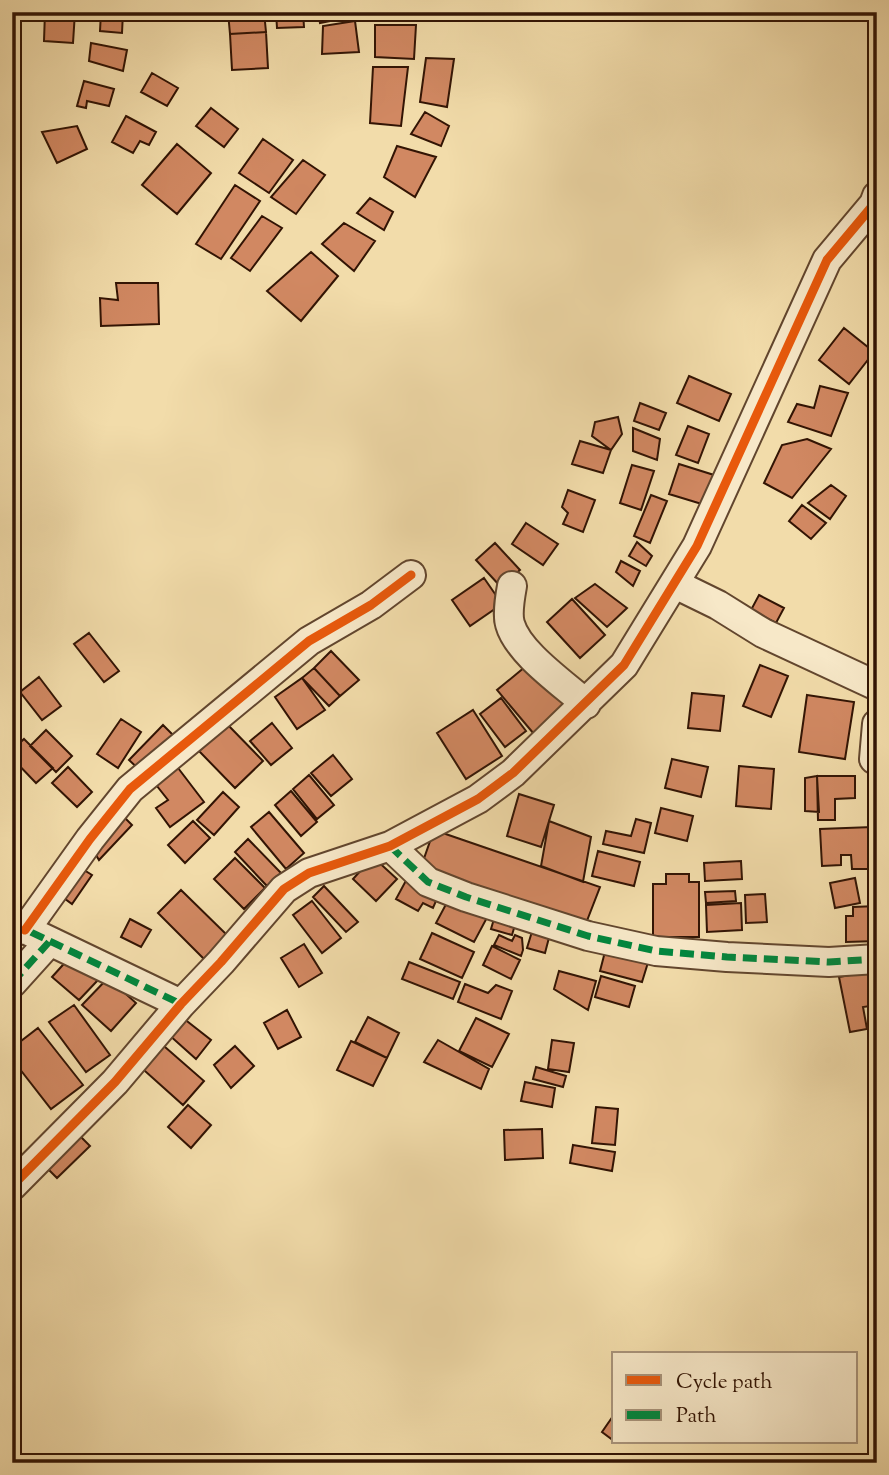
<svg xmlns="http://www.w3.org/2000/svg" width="889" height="1475" font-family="'Sorts Mill Goudy',serif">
<rect width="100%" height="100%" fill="#f2dcaa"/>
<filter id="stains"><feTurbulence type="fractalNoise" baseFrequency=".00286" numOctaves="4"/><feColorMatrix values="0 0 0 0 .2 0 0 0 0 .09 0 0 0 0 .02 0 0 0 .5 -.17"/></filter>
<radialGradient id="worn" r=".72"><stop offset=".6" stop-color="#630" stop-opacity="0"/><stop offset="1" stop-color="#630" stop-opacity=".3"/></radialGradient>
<path fill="#d18862" stroke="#321404" stroke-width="2" d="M45 12H75L73 43 44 41Z
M101 12H123L122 33 100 31Z
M228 12H264L266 32 230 34Z
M276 12H303L304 27 277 28Z
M318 12H354L355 16 320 23Z
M355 21 359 52 322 54 323 26Z
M375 25H416L414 59 375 57Z
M266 32 268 68 232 70 230 34Z
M91 43 127 50 123 71 89 61Z
M426 58 454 59 447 107 420 102Z
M373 67H408L401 126 370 123Z
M152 73 178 88 167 106 141 92Z
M84 81 114 89 109 106 87 101 86 108 77 106Z
M211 108 238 129 224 147 196 126Z
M425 112 449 126 441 146 411 134Z
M126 116 156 132 149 145 140 141 133 153 112 142Z
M77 126 87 149 57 163 42 132Z
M263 139 293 160 269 193 239 173Z
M177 144 211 173 177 214 142 185Z
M397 146 436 157 415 197 384 177Z
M303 160 325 175 296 214 271 197Z
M235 185 260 201 221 259 196 244Z
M370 198 393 212 384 230 357 213Z
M262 216 282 228 250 271 231 258Z
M344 223 375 241 354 271 322 244Z
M311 252 338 276 301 321 267 291Z
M116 283H158L159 324 101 326 100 298 118 300Z
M844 328 874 352 849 384 819 360Z
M689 376 731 394 719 421 677 403Z
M820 386 848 393 831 436 788 422 797 404 814 408Z
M640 403 666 413 659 430 634 421Z
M618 417 622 434 611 450 592 436 595 422Z
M688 426 709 434 698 463 676 455Z
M633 428 660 439 657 460 633 451Z
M807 439 831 449 792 498 764 483 782 445Z
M580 441 611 450 603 473 572 464Z
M679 464 714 475 705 505 669 494Z
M632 465 654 471 641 510 620 503Z
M831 485 846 496 830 519 808 503Z
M568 490 595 500 583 532 563 524 568 513 562 507Z
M651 495 667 501 650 543 634 536Z
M802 505 826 523 811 539 789 521Z
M526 523 558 544 543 565 512 544Z
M637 542 652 556 646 566 629 556Z
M495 543 520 570 501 587 476 560Z
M621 561 640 571 633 586 616 572Z
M484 578 502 604 470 626 452 600Z
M595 584 627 608 607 627 575 598Z
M759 595 784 608 776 623 751 610Z
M572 599 605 635 580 658 547 622Z
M89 633 119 671 104 682 74 644Z
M331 651 359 680 340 696 314 668Z
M531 662 568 706 534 734 497 690Z
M760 665 788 676 771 717 743 706Z
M314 668 340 696 329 706 302 678Z
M39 677 61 706 42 720 20 692Z
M302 678 325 710 297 729 275 697Z
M692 693 724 696 720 731 688 728Z
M807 695 854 702 845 759 799 752Z
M501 698 526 731 505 747 480 714Z
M473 710 502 756 466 779 437 733Z
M121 719 141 732 118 768 97 754Z
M272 723 292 748 271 765 250 741Z
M227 724 263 761 235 788 199 751Z
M163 725 177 739 143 773 129 760Z
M46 730 72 756 56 772 30 746Z
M24 739 53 768 36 783 12 758V750Z
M333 755 352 779 331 796 311 773Z
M672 759 708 767 701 797 665 788Z
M175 764 204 802 170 827 156 808 168 800 153 781Z
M739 766 774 769 771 809 736 806Z
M68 767 92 792 77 807 52 783Z
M309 775 334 805 317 819 293 789Z
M817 776 819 812 805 811V778Z
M817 776H855V798L835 799V820H818Z
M291 791 317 822 301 836 275 805Z
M223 792 239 807 214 835 197 820Z
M519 794 554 805 541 847 507 836Z
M661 808 693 816 687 841 655 833Z
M269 812 304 853 286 869 251 827Z
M120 813 132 825 99 860 90 845Z
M636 819 651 823 644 853 603 844 606 831 631 836Z
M193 821 210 838 185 863 168 845Z
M549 821 591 837 583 882 541 866Z
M872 827 873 869H852L851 855H841V865L822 866 820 829Z
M434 830 600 887 583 931 421 867Z
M248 839 281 873 267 886 235 852Z
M598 851 640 862 634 886 592 876Z
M373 857 397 879 376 901 353 879Z
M235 858 265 888 244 909 214 879Z
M741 861 742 879 705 881 704 863Z
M76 865 92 875 72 904 57 893Z
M666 874H689V882H699V937H653V884H666Z
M409 875 425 894 436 901 433 908 423 903 418 911 396 899Z
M855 878 860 903 835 908 830 883Z
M324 886 358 922 346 932 313 897Z
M181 890 227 935 204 959 158 913Z
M735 891 736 901 706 903 705 892Z
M452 893 490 912 474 942 436 923Z
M765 894 767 922 746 923 745 895Z
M312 901 341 938 322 953 293 915Z
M741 903 742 930 707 932 706 905Z
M877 906V941L846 942V916H853V907Z
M496 912 517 918 512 935 491 929Z
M130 919 151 930 141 947 121 937Z
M534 925 551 930 545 953 527 948Z
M432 933 474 952 462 978 420 959Z
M499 935 512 941 515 935 522 938 523 950 521 956 494 945Z
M304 944 322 973 299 987 281 958Z
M607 944 650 956 642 982 600 971Z
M492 946 520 960 511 979 483 965Z
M71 956 98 980 79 1000 52 977Z
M409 962 460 982 453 999 402 979Z
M877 970V1005L863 1007 867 1029 850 1032 839 977Z
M559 971 596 981 588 1010 554 989Z
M601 976 635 986 629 1007 595 997Z
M108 978 136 1003 111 1031 82 1005Z
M465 984 488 993 496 985 512 991 501 1019 458 1002Z
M74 1005 110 1055 86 1072 49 1022Z
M287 1010 301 1037 278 1049 264 1023Z
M368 1017 399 1033 387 1058 355 1042Z
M183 1018 211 1040 196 1059 168 1034Z
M476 1018 509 1034 492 1067 459 1051Z
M38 1028 83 1085 51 1109 12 1059V1048Z
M157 1040 204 1081 183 1105 136 1063Z
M438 1040 489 1069 481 1089 424 1062Z
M552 1040 574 1043 569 1072 548 1069Z
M351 1041 387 1058 373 1086 337 1070Z
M235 1046 254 1066 231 1088 214 1065Z
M536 1067 566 1076 563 1087 533 1079Z
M525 1082 555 1088 552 1107 521 1101Z
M188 1105 211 1125 191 1148 168 1127Z
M596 1107 618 1109 615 1145 592 1143Z
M542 1129 543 1158 505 1160 504 1130Z
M74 1130 90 1146 57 1178 41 1162Z
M573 1145 615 1152 612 1171 570 1163Z
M613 1416 614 1417V1441L602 1432Z"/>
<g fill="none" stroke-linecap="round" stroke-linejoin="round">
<defs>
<path id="minor" d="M675 584 718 605 763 633 877 686
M512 586C510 597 507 614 510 624 518 653 564 684 586 704
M874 759 877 724
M390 846 428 882 466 897 588 936 656 951 727 957 829 962 877 959
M12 923 181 1004
M25 930 90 839 130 789 309 641 371 605 411 575
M12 983 49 942
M12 1186 115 1082 181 1004 221 962 284 889 309 873 390 846 478 799 513 773 624 665 697 546 827 260 874 204 877 196"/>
</defs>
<use href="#minor" stroke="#62462e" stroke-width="32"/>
<use href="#minor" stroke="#f7e8c8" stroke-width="28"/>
<path stroke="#00873e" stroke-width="7" stroke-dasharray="14 7" stroke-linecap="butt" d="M390 846 428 882 466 897 588 936 656 951 727 957 829 962 877 959
M12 923 181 1004
M12 983 49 942"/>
<defs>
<path id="cycleway" d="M25 930 90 839 130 789 309 641 371 605 411 575
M12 1186 115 1082 181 1004 221 962 284 889 309 873 390 846 478 799 513 773 624 665 697 546 827 260 874 204 877 196"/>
</defs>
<use href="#cycleway" stroke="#f7e8c8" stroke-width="13"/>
<use href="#cycleway" stroke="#e8590c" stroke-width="9"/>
</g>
<rect width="889" height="1475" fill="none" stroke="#f2dcaa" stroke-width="42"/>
<rect x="14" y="14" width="861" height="1447" fill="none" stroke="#321404" stroke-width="3.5"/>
<rect x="21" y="21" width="847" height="1433" fill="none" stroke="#321404" stroke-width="2"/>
<rect x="612" y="1352" width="245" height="91" fill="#f7e8c8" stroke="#a8937a" stroke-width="2"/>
<rect x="626" y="1375" width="35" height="10" fill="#e8590c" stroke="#a8937a" stroke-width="2"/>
<text x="676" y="1388" font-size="21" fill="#321404">Cycle path</text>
<rect x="626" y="1410" width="35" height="10" fill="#00873e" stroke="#a8937a" stroke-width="2"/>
<text x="676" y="1422" font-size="21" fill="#321404">Path</text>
<rect width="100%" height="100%" filter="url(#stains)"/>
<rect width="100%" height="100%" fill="url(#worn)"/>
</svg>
